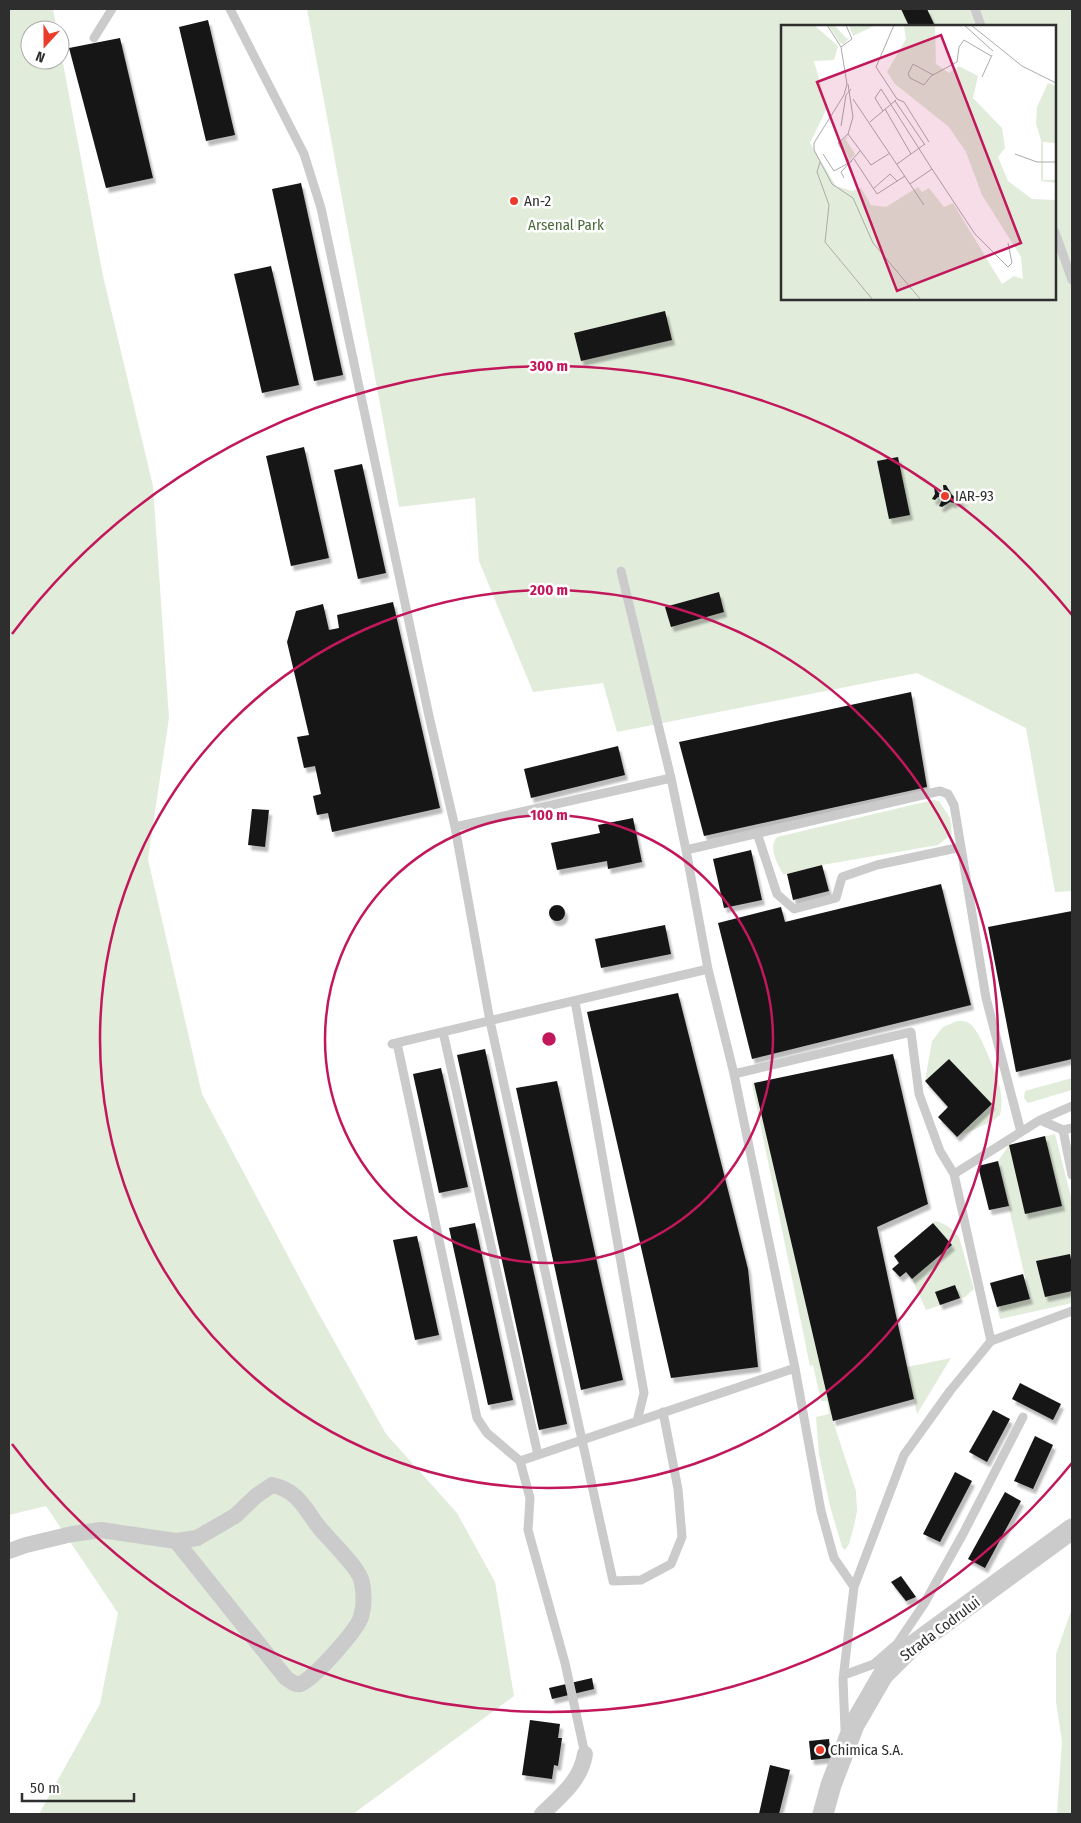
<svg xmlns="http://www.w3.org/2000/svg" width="1081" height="1823" font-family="'Fira Sans Condensed',sans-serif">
<defs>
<filter id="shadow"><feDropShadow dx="3" dy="5" stdDeviation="1" flood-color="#0004"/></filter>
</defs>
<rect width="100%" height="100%" fill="#fff"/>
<path fill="#e1ecdb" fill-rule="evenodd" d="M9 9H53L57 30H30V60H60V47L103 276 153 486 169 718 148 859 202 1094 314 1305 386 1434 457 1513 495 1582 514 1696 353 1814H39L100 1704 118 1613 46 1506 9 1515Z
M307 9H1072V891L1055 892 1026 728 917 673 617 732 603 683 533 692 479 561 475 498 399 507ZM782 26H1055V299H782Z
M933 800 939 801 950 818 952 834 938 845 822 865 787 874H783C777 863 768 848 777 837Z
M957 1021C961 1021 966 1021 969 1023 979 1028 997 1076 1000 1088 1002 1098 1002 1106 1000 1115L991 1122 957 1137 992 1104 949 1059 925 1081 932 1041 943 1027Z
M1072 1078V1090L1028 1103 1024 1098 1025 1091Z
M754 1083 833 1421 856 1491 857 1511 854 1526 849 1544 845 1550 842 1547 830 1506 819 1455 816 1417 829 1414 827 1401H821L813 1365 810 1366 752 1084Z
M1055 1134 1072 1201V1303L1000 1319 997 1307 1030 1299 998 1161 1009 1145Z
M936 1221C946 1224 953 1229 959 1237L974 1289 965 1297 926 1310 912 1279 952 1245 933 1223Z
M951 1358 917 1414 907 1367Z
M1072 1608V1814H1057L1062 1741 1056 1702V1654Z"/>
<path fill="#151515" filter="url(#shadow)" d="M901 9H927L935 26H909Z
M208 20 235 135 206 141 179 27Z
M120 38 153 178 106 188 69 48Z
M301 183 343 375 314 381 272 189Z
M271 266 299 385 262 393 234 274Z
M665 311 672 340 581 361 574 333Z
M304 447 329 558 291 566 266 456Z
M898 457 910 515 889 519 877 461Z
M362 464 386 573 358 579 334 470Z
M943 485H946L952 495 965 502 955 501 954 503 950 502 942 507 939 506 943 498 938 497 935 500 932 499 935 494 934 487 939 493 944 494Z
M719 592 724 612 671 627 665 607Z
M393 602 440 808 332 832 328 813 317 815 313 796 321 794 315 766 304 768 297 737 309 735 287 642 296 611 323 604 329 630 339 628 337 615Z
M911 692 927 787 704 836 679 742Z
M618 746 625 775 531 798 524 769Z
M252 809 269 810 265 847 248 845Z
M633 818 642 862 608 869 607 861 557 870 551 843 600 833 598 825Z
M751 850 762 900 724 908 713 859Z
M822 865 829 891 793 900 787 874Z
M941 884 971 1005 752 1059 718 923 781 907 785 922Z
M549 913a8 8 0 1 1 16 0a8 8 0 1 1-16 0Z
M1072 911V1059L1016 1072 988 927Z
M665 925 671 954 601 968 595 939Z
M678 993 748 1269 758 1367 671 1378 587 1012Z
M485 1049 567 1424 539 1430 457 1055Z
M893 1054 928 1204 877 1227 914 1399 833 1421 754 1083Z
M949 1059 992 1104 957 1137 938 1117 948 1107 925 1081Z
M441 1068 468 1187 439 1193 413 1074Z
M557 1081 623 1380 581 1390 516 1088Z
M1045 1136 1062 1206 1025 1214 1009 1145Z
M998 1161 1009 1206 989 1210 978 1166Z
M475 1223 513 1400 488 1405 449 1228Z
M933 1223 952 1245 912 1279 906 1272 900 1277 892 1269 899 1263 894 1256Z
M417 1236 439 1335 415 1340 393 1240Z
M1070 1254 1072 1265V1291L1045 1297 1036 1261Z
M1023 1274 1030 1299 997 1307 990 1283Z
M955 1285 960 1298 940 1305 935 1292Z
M1020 1383 1061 1404 1053 1420 1012 1399Z
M993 1410 1010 1419 987 1462 969 1452Z
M1035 1436 1053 1445 1033 1489 1014 1481Z
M955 1472 972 1481 940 1542 923 1534Z
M1005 1492 1021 1501 985 1568 968 1559Z
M901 1576 916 1597 906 1601 891 1582Z
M592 1678 594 1689 552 1699 549 1688Z
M530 1720 560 1724 558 1738H562L558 1766 554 1765 552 1779 522 1775Z
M829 1739 831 1758 811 1760 809 1741Z
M770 1765 790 1770 779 1814H759Z"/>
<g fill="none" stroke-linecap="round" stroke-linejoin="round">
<path stroke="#cbcbcb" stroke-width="9" d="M230 9 304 154 321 208 429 716 455 827 671 778
M975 9 981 26
M94 38 112 9
M1055 232 1072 280
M621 571 671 778 686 850 708 969 734 1074 795 1368 821 1511 834 1558 854 1587
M455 827 490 1021 613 1581 641 1580 671 1564 682 1537 678 1489 663 1412
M757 833 777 894 794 909 836 898 842 877 877 865 961 847
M686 850 940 791 948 794 954 805 986 998 1021 1132
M575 1001 644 1393 637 1421
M443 1032 538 1455
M397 1043 477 1418 487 1433 520 1461
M392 1044 708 969
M734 1074 911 1032 919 1094 940 1151 954 1174 991 1341 950 1391 904 1455 854 1587 843 1679 845 1729
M1040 1120 1063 1130 1072 1128
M1063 1130 1072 1175
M954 1174 1040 1120 1072 1106
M991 1341 1072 1311
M520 1461 530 1498 528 1530 565 1663 585 1754
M520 1461 795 1368
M844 1675 874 1664 897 1644 924 1604 964 1532 1023 1417"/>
<path stroke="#cbcbcb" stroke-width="16" d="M9 1551 26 1545 72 1534 101 1530 176 1541 197 1538 235 1516 256 1496 272 1485C297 1490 304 1507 318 1526 328 1539 361 1569 362 1583 364 1593 364 1607 361 1617 357 1630 313 1680 300 1684 294 1685 291 1681 286 1678L176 1541
M542 1814C561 1796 581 1780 585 1754"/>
<path stroke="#cbcbcb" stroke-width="21" d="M823 1814 831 1785 854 1725 883 1675 911 1647 1072 1529"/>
</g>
<g fill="none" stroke="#c2185b" stroke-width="2.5">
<circle cx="549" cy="1039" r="224"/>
<circle cx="549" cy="1039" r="449"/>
<path d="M1072 1463A673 673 0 0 1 12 1444M12 634A673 673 0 0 1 1072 615"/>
</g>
<g fill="#ea3b2b" stroke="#fff" stroke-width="2">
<circle cx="514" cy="201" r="5"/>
<circle cx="945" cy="496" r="5"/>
<circle cx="820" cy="1750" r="5"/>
</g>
<g text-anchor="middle" stroke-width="5" stroke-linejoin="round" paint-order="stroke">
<g font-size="15" fill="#2e2e2e" stroke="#fff" text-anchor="start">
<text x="524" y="206">An-2</text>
<text x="955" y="501">IAR-93</text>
<text x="830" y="1755">Chimica S.A.</text>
</g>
<g font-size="15" fill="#496b3a" stroke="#fff">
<text x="566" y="230">Arsenal Park</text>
</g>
<g font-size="15" fill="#2e2e2e" stroke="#fff">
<text transform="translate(940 1629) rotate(-37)" y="5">Strada Codrului</text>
</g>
</g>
<g transform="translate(781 25)">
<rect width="275" height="275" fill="#fff"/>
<path d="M0 0H33L57 21 53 35 33 36 46 83 29 118 55 161 71 166 80 163 90 180 105 182 137 162 141 167 148 163 163 182 172 178 221 259 233 251 242 254 240 232 201 170 185 127 168 102 114 59 106 47 125 14 123 1 154 0 155 39 168 48 178 41 197 51 192 73 221 103 224 123 217 132 227 156 251 174 275 175V275H0ZM47 0 54 1 66 14 69 12 63 19 59 18ZM95 0 72 11 68 1V0ZM267 58 275 61V118L262 117V155H275V158L260 156V115L255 99 256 82ZM67 111 65 115 74 129 69 135 58 117Z" fill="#e1ecdb"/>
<path fill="none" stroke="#ababab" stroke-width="1" d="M46 0 60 22 66 59 63 70 33 118V125L51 159 72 173 92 218 140 275M113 0 95 42 116 74M183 0 212 26M190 0 241 41 275 58M60 22 71 14 65 0M152 50 132 39 127 49 129 53 143 60 150 51 176 37 178 22 183 15 210 31M201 52 211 30M67 59 72 92 67 109 90 140 109 128M72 74 143 180M116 74 123 77 148 117M114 76 144 120M104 84 130 129M102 86 94 73 100 64 151 144M89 97 115 75M60 101 65 70 70 64M67 109 57 118 68 136M42 129 53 146 71 136M234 129 256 137H275M73 134 96 169 124 151M39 137 36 147 48 180 44 217 92 275M116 139 144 119M63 153 60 147 79 126M129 159 151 144 194 209 227 242 231 238 227 218M92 164 109 149 116 156"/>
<path fill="#c2185b" fill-opacity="0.15" stroke="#c2185b" stroke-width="2.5" d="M160 10 240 218 116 266 36 57Z"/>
<rect width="275" height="275" fill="none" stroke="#2e2e2e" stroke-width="2.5"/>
</g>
<circle cx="549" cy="1039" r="8" fill="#c2185b" stroke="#fff" stroke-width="2.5"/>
<g font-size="15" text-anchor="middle" font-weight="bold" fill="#c2185b" stroke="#fff" stroke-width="5" stroke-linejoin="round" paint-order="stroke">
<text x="549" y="371">300 m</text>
<text x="549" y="595">200 m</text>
<text x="549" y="820">100 m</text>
</g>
<rect width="1081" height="1823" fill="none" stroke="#2e2e2e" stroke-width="20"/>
<g transform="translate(45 45) rotate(201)"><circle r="24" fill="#ffffff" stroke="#ababab"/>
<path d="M0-4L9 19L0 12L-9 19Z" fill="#ea3b2b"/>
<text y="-8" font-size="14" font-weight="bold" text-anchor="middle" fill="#2e2e2e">N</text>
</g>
<path d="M22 1793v8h112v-8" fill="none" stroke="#2e2e2e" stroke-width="2.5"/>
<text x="30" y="1793" font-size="15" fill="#2e2e2e" stroke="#ffffff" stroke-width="4" paint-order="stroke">50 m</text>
</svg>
